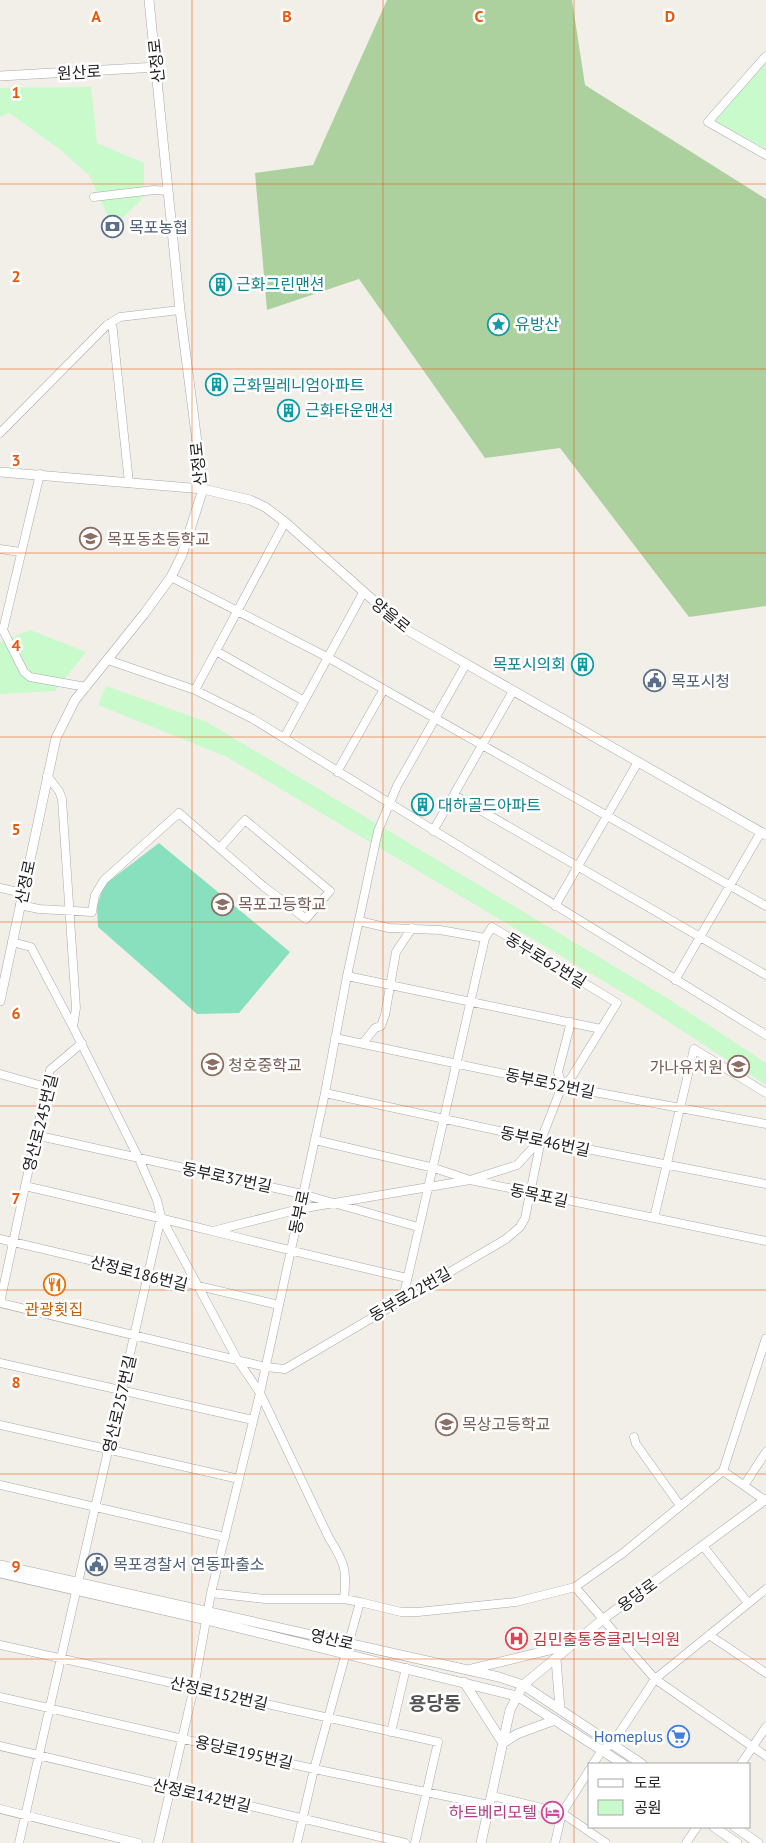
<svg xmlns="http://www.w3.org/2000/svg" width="766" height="1843" font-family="'PT Sans','Noto Sans KR',sans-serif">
<rect width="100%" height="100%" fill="#f2efe9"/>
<path fill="#add19e" d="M387 0H572L585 85 766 199V606L689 617 560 448 485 458 359 279 267 310 255 173 313 165Z"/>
<path fill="#c8facc" d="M766 62V149L715 121Z
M91 87 97 143 144 163V197L113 227 89 175 58 148 9 113 0 117V88Z
M30 630 86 652 55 691 0 694V642Z
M106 686 207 722 667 998 766 1063V1085L635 1000 227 757 98 705Z"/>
<path fill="#88e0be" d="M159 843 290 952 239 1013 197 1014 98 927 97 906 104 885Z"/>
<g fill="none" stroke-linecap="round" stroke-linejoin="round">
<defs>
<path id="minor" d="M766 56 708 122 766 155
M94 197 154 190 168 191
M112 322 129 483
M0 433 107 325 120 317 180 310
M40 474 3 630 24 672 30 677 86 687
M0 549 20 552
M171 577 327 657 766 906
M216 651 304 701
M108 660 195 690 253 719 766 1035
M195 690 285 522
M284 738 363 593
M337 772 384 689
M47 776 59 791 62 799 76 1008 73 1027 139 1159 157 1200 161 1217 237 1359 260 1393 329 1538C345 1563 347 1570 344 1599
M454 795 766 975
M433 831 513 691
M0 888 23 893
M20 905 39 909 92 912 95 895 104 880 179 813 263 886 306 919 330 891 245 820 220 848
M555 906 638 762
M359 921 389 928 440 930 485 938
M12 942 31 947 73 1027
M347 976 601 1029
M675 980 761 832
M335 1038 562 1086 766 1124
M363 1043 375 1028 381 1026 385 1015 396 952 412 928
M0 1074 46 1087
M325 1093 541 1140 766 1184
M35 1135 302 1194 418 1227
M315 1140 434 1168 470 1180 766 1241
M25 1186C153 1215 279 1249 407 1278
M654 1218 694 1049 766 1093
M213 1231 299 1209 470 1180 517 1165 540 1140
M0 1239 279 1305
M403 1298 485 938 492 927 617 1003 571 1078 562 1086
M0 1303 266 1367 285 1369 506 1239 520 1227 525 1218 541 1140 562 1086 558 1072 571 1022
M0 1303 50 1070 82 1043
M0 1363 253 1420
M0 1425 239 1479
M634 1437 636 1444 679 1504
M723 1471 766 1338
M723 1471 766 1501
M745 1484 766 1452
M0 1485 225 1537
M703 1546 748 1603
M575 1587 655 1679 766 1756
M211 1593 265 1599H344L360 1602
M709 1635 766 1673
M0 1645 438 1742 415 1843
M0 1697 314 1769 489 1805
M391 1732 406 1668
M0 1746 405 1843
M593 1764 602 1750 612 1744 655 1679 766 1589
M741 1764 766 1727
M493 1796 562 1813 606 1843
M0 1809 138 1843
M19 1843 161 1217
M158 1843 194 1687 211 1593 260 1393 325 1093 347 976 378 831 397 786 466 664
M297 1843 314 1769 360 1602 401 1612H418L516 1602 575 1587 623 1553 723 1471
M555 1843 562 1813 590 1769
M686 1843 697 1827"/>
<path id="tertiary" d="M0 76 157 67
M0 472 203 489 250 500 265 507 285 522 407 630 766 835
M0 1001 56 738 75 700 144 614 171 577 182 555 203 489 180 310 149 0
M0 1565 499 1677 523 1685 642 1764
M0 1573 207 1620 517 1696 623 1764
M556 1659 560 1709
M471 1669 570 1645
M464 1682 503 1743 517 1734 555 1720
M714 1827 737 1843
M735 1827 758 1843
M481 1843 510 1710 523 1685 602 1620 766 1499"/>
</defs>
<use href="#minor" stroke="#a9a9a9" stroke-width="9"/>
<use href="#tertiary" stroke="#a9a9a9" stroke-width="10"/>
<use href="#minor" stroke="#fff" stroke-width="8"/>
<use href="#tertiary" stroke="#fff" stroke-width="9"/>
</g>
<path fill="none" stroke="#e8590c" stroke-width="1" stroke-opacity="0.55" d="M192 0V1843M383 0V1843M574 0V1843M0 184H766M0 369H766M0 553H766M0 737H766M0 922H766M0 1106H766M0 1290H766M0 1474H766M0 1659H766"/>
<defs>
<symbol id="bank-ring" viewBox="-11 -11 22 22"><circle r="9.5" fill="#fff" stroke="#5c6f8a" stroke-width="1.5"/><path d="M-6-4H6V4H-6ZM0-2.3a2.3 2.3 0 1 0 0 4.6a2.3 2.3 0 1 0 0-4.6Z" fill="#5c6f8a"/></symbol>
<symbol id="building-ring" viewBox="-11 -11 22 22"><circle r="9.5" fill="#fff" stroke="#0f9aa8" stroke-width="1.5"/><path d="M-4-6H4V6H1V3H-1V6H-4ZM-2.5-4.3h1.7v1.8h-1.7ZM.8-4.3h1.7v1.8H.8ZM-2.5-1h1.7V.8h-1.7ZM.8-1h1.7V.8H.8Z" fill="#0f9aa8"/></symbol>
<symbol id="sight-ring" viewBox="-11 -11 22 22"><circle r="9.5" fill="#fff" stroke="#0f9aa8" stroke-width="1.5"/><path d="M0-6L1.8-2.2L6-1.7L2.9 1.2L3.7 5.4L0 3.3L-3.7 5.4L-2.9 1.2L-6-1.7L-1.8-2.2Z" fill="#0f9aa8"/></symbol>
<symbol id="school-ring" viewBox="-11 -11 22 22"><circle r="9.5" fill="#fff" stroke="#8d6e63" stroke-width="1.5"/><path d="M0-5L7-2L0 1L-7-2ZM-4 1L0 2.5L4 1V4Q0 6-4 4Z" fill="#8d6e63"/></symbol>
<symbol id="civic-ring" viewBox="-11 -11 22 22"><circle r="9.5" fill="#fff" stroke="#5c6f8a" stroke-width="1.5"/><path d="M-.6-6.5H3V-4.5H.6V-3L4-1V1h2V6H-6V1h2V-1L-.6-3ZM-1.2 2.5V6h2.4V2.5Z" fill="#5c6f8a"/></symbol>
<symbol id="restaurant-ring" viewBox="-11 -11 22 22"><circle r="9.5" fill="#fff" stroke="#e8710a" stroke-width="1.5"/><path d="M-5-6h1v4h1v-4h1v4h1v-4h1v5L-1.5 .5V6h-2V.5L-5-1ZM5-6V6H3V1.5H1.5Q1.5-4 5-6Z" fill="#e8710a"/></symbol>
<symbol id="hospital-ring" viewBox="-11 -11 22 22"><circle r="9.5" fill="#fff" stroke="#e0444e" stroke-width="1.5"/><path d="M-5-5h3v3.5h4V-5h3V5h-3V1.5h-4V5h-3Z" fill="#e0444e"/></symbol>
<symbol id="supermarket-ring" viewBox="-11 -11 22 22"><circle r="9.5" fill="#fff" stroke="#3f7fe0" stroke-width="1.5"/><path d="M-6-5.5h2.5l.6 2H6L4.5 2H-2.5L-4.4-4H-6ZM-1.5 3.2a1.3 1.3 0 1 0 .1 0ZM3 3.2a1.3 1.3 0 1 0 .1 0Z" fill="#3f7fe0"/></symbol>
<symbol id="hotel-ring" viewBox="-11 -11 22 22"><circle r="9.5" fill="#fff" stroke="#d1479c" stroke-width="1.5"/><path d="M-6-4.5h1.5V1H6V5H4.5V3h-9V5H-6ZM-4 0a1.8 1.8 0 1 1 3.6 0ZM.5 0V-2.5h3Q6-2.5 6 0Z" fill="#d1479c"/></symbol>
</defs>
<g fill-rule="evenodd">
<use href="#bank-ring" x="100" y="214" width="25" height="25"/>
<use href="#building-ring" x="208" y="272" width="25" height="25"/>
<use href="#sight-ring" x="486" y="312" width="25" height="25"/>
<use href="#building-ring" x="204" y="372" width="25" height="25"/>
<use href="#building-ring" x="276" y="398" width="25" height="25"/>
<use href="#school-ring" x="78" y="526" width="25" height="25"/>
<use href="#building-ring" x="570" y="652" width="25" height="25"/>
<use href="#civic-ring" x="642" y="668" width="25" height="25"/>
<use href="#building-ring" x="410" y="792" width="25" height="25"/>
<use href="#school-ring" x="210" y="892" width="25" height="25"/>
<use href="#school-ring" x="200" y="1052" width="25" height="25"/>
<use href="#school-ring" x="726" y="1054" width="25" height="25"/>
<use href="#restaurant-ring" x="42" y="1272" width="25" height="25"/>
<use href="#school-ring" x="434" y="1412" width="25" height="25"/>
<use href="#civic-ring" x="84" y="1552" width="25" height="25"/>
<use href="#hospital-ring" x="504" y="1626" width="25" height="25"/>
<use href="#supermarket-ring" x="666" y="1724" width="25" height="25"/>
<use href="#hotel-ring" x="540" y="1800" width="25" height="25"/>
</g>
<g text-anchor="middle" stroke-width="5" stroke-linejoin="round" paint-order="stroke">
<g font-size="16" fill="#222" stroke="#fff">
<text transform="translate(156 61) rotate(-96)" y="6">산정로</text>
<text transform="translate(79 72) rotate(-3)" y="6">원산로</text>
<text transform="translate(198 464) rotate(-96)" y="6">산정로</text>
<text transform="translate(391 615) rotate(39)" y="6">양을로</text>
<text transform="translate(25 882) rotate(-78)" y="6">산정로</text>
<text transform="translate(546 960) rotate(31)" y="6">동부로62번길</text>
<text transform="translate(550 1083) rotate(12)" y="6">동부로52번길</text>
<text transform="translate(40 1123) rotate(-76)" y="6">영산로245번길</text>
<text transform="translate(545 1141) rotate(12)" y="6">동부로46번길</text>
<text transform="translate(227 1177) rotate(12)" y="6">동부로37번길</text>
<text transform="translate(539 1195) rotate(12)" y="6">동목포길</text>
<text transform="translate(299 1212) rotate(-78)" y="6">동부로</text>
<text transform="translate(139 1273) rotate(14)" y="6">산정로186번길</text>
<text transform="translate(410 1294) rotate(-30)" y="6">동부로22번길</text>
<text transform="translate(119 1404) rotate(-77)" y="6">영산로257번길</text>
<text transform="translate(637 1595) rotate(-36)" y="6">용당로</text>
<text transform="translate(332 1639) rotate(13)" y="6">영산로</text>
<text transform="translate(219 1693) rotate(13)" y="6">산정로152번길</text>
<text transform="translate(244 1752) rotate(13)" y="6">용당로195번길</text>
<text transform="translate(202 1795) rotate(13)" y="6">산정로142번길</text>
</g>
<g font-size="16" fill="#4e5e75" stroke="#fff" text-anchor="start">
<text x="129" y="233">목포농협</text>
<text x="671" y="687">목포시청</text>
<text x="113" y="1570">목포경찰서 연동파출소</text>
</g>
<g font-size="16" fill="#0d838f" stroke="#fff" text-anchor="start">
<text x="236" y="290">근화그린맨션</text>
<text x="515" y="330">유방산</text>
<text x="232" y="391">근화밀레니엄아파트</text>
<text x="305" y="416">근화타운맨션</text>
<text x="566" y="670" text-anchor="end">목포시의회</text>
<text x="438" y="811">대하골드아파트</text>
</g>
<g font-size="16" fill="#785e54" stroke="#fff" text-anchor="start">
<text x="107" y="545">목포동초등학교</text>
<text x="238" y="910">목포고등학교</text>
<text x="228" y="1071">청호중학교</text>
<text x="723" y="1073" text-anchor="end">가나유치원</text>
<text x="462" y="1430">목상고등학교</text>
</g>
<g font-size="16" fill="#c56008" stroke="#fff">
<text x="54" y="1315">관광횟집</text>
</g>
<g font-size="16" fill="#be3a42" stroke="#fff" text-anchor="start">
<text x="533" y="1645">김민출통증클리닉의원</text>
</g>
<g font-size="16" fill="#366cbe" stroke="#fff" text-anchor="end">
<text x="663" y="1742">Homeplus</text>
</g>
<g font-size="16" fill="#b23c85" stroke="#fff" text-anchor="end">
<text x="537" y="1818">하트베리모텔</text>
</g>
<g font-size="19" font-weight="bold" fill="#555" stroke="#fff">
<text x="435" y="1710">용당동</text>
</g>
</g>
<g font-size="16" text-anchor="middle" font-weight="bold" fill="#e8590c" stroke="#fff" stroke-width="5" stroke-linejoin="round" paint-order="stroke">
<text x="96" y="22">A</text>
<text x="287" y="22">B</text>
<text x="479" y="22">C</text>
<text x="670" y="22">D</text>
<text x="16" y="98">1</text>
<text x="16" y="282">2</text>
<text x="16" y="466">3</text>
<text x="16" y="651">4</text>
<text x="16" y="835">5</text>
<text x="16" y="1019">6</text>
<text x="16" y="1204">7</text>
<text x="16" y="1388">8</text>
<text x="16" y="1572">9</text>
</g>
<rect x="588" y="1763" width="162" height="65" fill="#ffffff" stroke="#a7a7a7"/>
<rect x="598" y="1779" width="25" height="8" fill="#ffffff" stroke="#a7a7a7"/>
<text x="634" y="1788" font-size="15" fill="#222222">도로</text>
<rect x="598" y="1800" width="25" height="15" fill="#c8facc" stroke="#a7a7a7"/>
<text x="634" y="1813" font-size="15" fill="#222222">공원</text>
</svg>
